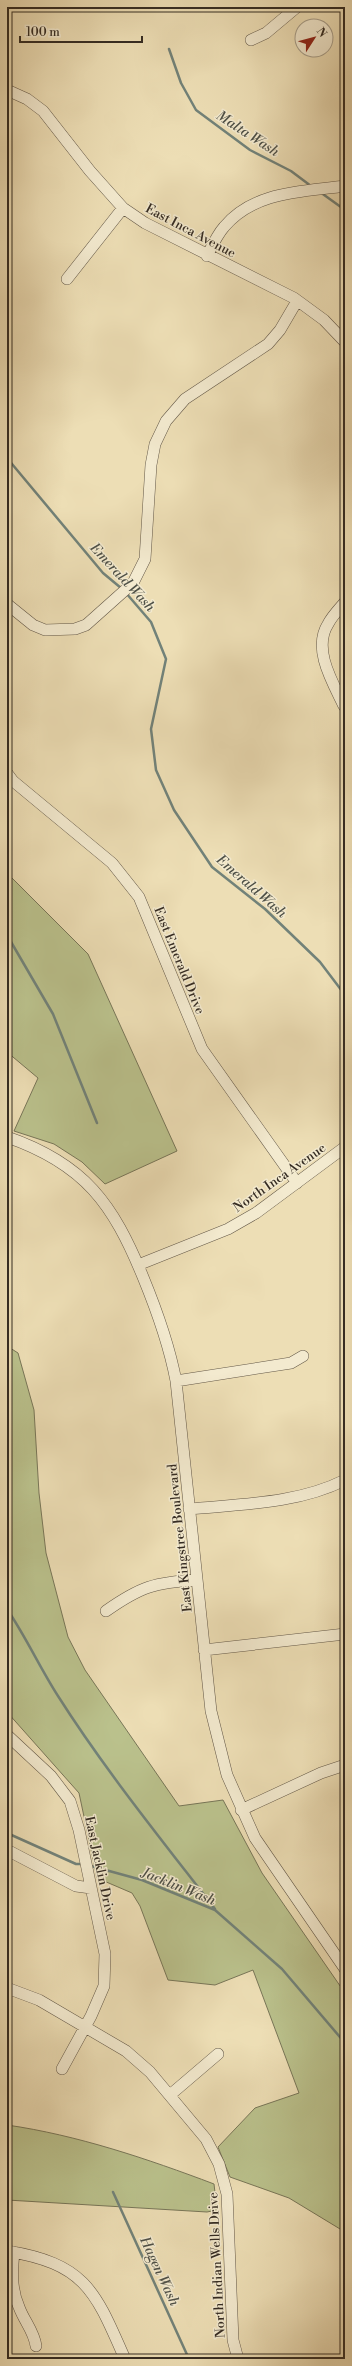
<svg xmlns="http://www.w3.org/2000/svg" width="352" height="2366" font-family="'Libre Bodoni',serif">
<rect width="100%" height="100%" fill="#eddeb5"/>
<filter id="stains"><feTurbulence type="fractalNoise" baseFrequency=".005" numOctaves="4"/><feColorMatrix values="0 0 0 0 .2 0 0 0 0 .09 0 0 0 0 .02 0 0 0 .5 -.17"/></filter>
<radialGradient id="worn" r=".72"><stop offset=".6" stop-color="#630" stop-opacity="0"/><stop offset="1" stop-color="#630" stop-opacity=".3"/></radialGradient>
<path fill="#bac18c" stroke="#787658" d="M7 873 88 954 177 1151 105 1184 82 1162 54 1144 14 1131 38 1078 7 1052Z
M7 1346 18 1353 34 1410 39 1493 46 1553 68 1637 85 1670 179 1806 223 1800 262 1873 345 1993V2232L289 2198 230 2177 218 2147 255 2108 299 2093 253 1970 215 1985 168 1980 140 1906 132 1893 97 1878 79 1793 7 1712Z
M7 2125C77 2135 148 2159 214 2184L217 2210 207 2212 7 2200Z"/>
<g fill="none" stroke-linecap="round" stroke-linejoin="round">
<path stroke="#728279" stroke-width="2.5" d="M169 49 181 83 196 110 250 150 291 171 311 186
M320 192 345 210
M7 458 103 573 121 588
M126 593 151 622 166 659 151 729 156 770 174 810 212 867 265 909 320 962 345 995
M7 935 53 1014 97 1123
M7 1609C26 1637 40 1668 58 1696 105 1770 161 1839 215 1909
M7 1833 76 1864H84
M91 1866 142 1880 215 1910 282 1969 345 2043
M113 2192 189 2359"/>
<defs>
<path id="minor" d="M251 40 266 33 297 7
M7 90 27 99 43 111 90 171 123 208 145 223 294 298 324 320 345 342
M207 256C212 246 217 235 224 227 254 191 302 192 345 186
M67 279 123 208
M7 604 33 625 45 630 75 629 86 625 133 583 145 559 151 465 155 444 166 421 185 399 268 344 280 330 297 301
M344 706C333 683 312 649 328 624 332 616 339 609 345 602
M7 773 13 781 112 863 139 897 202 1049 297 1183
M7 1137C85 1164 113 1204 143 1277 157 1311 169 1344 176 1381L211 1711 227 1775 255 1838 345 1969
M138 1265 228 1229 256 1213 345 1147
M176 1381 291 1363 303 1356
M189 1509C241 1504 297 1504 345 1480
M106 1611C140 1587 155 1582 197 1580
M204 1650 345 1634
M7 1735 51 1776 70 1801 79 1830 105 1954 104 1986 91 2016 62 2069
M241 1810 321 1773 345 1765
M7 1850 76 1886 91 1888
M7 1988 39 2000 126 2051 150 2072 206 2139 219 2164 227 2194 233 2340 238 2359
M170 2095 218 2054
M7 2251C86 2264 95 2291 125 2359
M14 2252C12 2271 11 2289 19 2307 24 2321 34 2331 36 2346"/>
</defs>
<use href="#minor" stroke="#635848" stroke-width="12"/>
<use href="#minor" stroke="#f3eacf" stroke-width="11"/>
</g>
<g text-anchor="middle" stroke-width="3" stroke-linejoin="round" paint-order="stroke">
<g font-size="13" fill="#352c23" stroke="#f3eacf">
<text transform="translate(191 230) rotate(28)" y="5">East Inca Avenue</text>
<text transform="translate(180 960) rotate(68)" y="5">East Emerald Drive</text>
<text transform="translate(279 1177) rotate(-35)" y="5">North Inca Avenue</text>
<text transform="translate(179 1538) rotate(-96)" y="5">East Kingstree Boulevard</text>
<text transform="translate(101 1868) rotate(78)" y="5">East Jacklin Drive</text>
<text transform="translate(216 2265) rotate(-93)" y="5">North Indian Wells Drive</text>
</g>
<g font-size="14" font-style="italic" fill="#4e5047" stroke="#f3eacf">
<text transform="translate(248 133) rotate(33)" y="5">Malta Wash</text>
<text transform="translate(123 577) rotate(47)" y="5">Emerald Wash</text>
<text transform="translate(252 886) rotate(41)" y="5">Emerald Wash</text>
<text transform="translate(179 1886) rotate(22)" y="5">Jacklin Wash</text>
<text transform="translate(160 2271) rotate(65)" y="5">Hagen Wash</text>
</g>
</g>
<rect width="352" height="2366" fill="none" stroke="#eddeb5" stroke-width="24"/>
<rect x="8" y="8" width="336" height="2350" fill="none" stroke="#352c23" stroke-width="2"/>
<rect x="12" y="12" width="328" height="2342" fill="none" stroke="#352c23"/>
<g transform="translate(314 38) rotate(54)"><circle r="19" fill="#f3eacf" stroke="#a79e8a"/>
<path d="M0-3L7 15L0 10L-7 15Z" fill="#8f2418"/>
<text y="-6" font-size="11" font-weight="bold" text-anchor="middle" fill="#352c23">N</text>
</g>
<path d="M20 36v6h122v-6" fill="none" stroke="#352c23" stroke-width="2"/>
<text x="26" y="36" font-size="12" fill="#352c23" stroke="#f3eacf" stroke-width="3" paint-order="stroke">100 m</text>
<rect width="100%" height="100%" filter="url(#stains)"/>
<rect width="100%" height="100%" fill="url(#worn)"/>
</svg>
